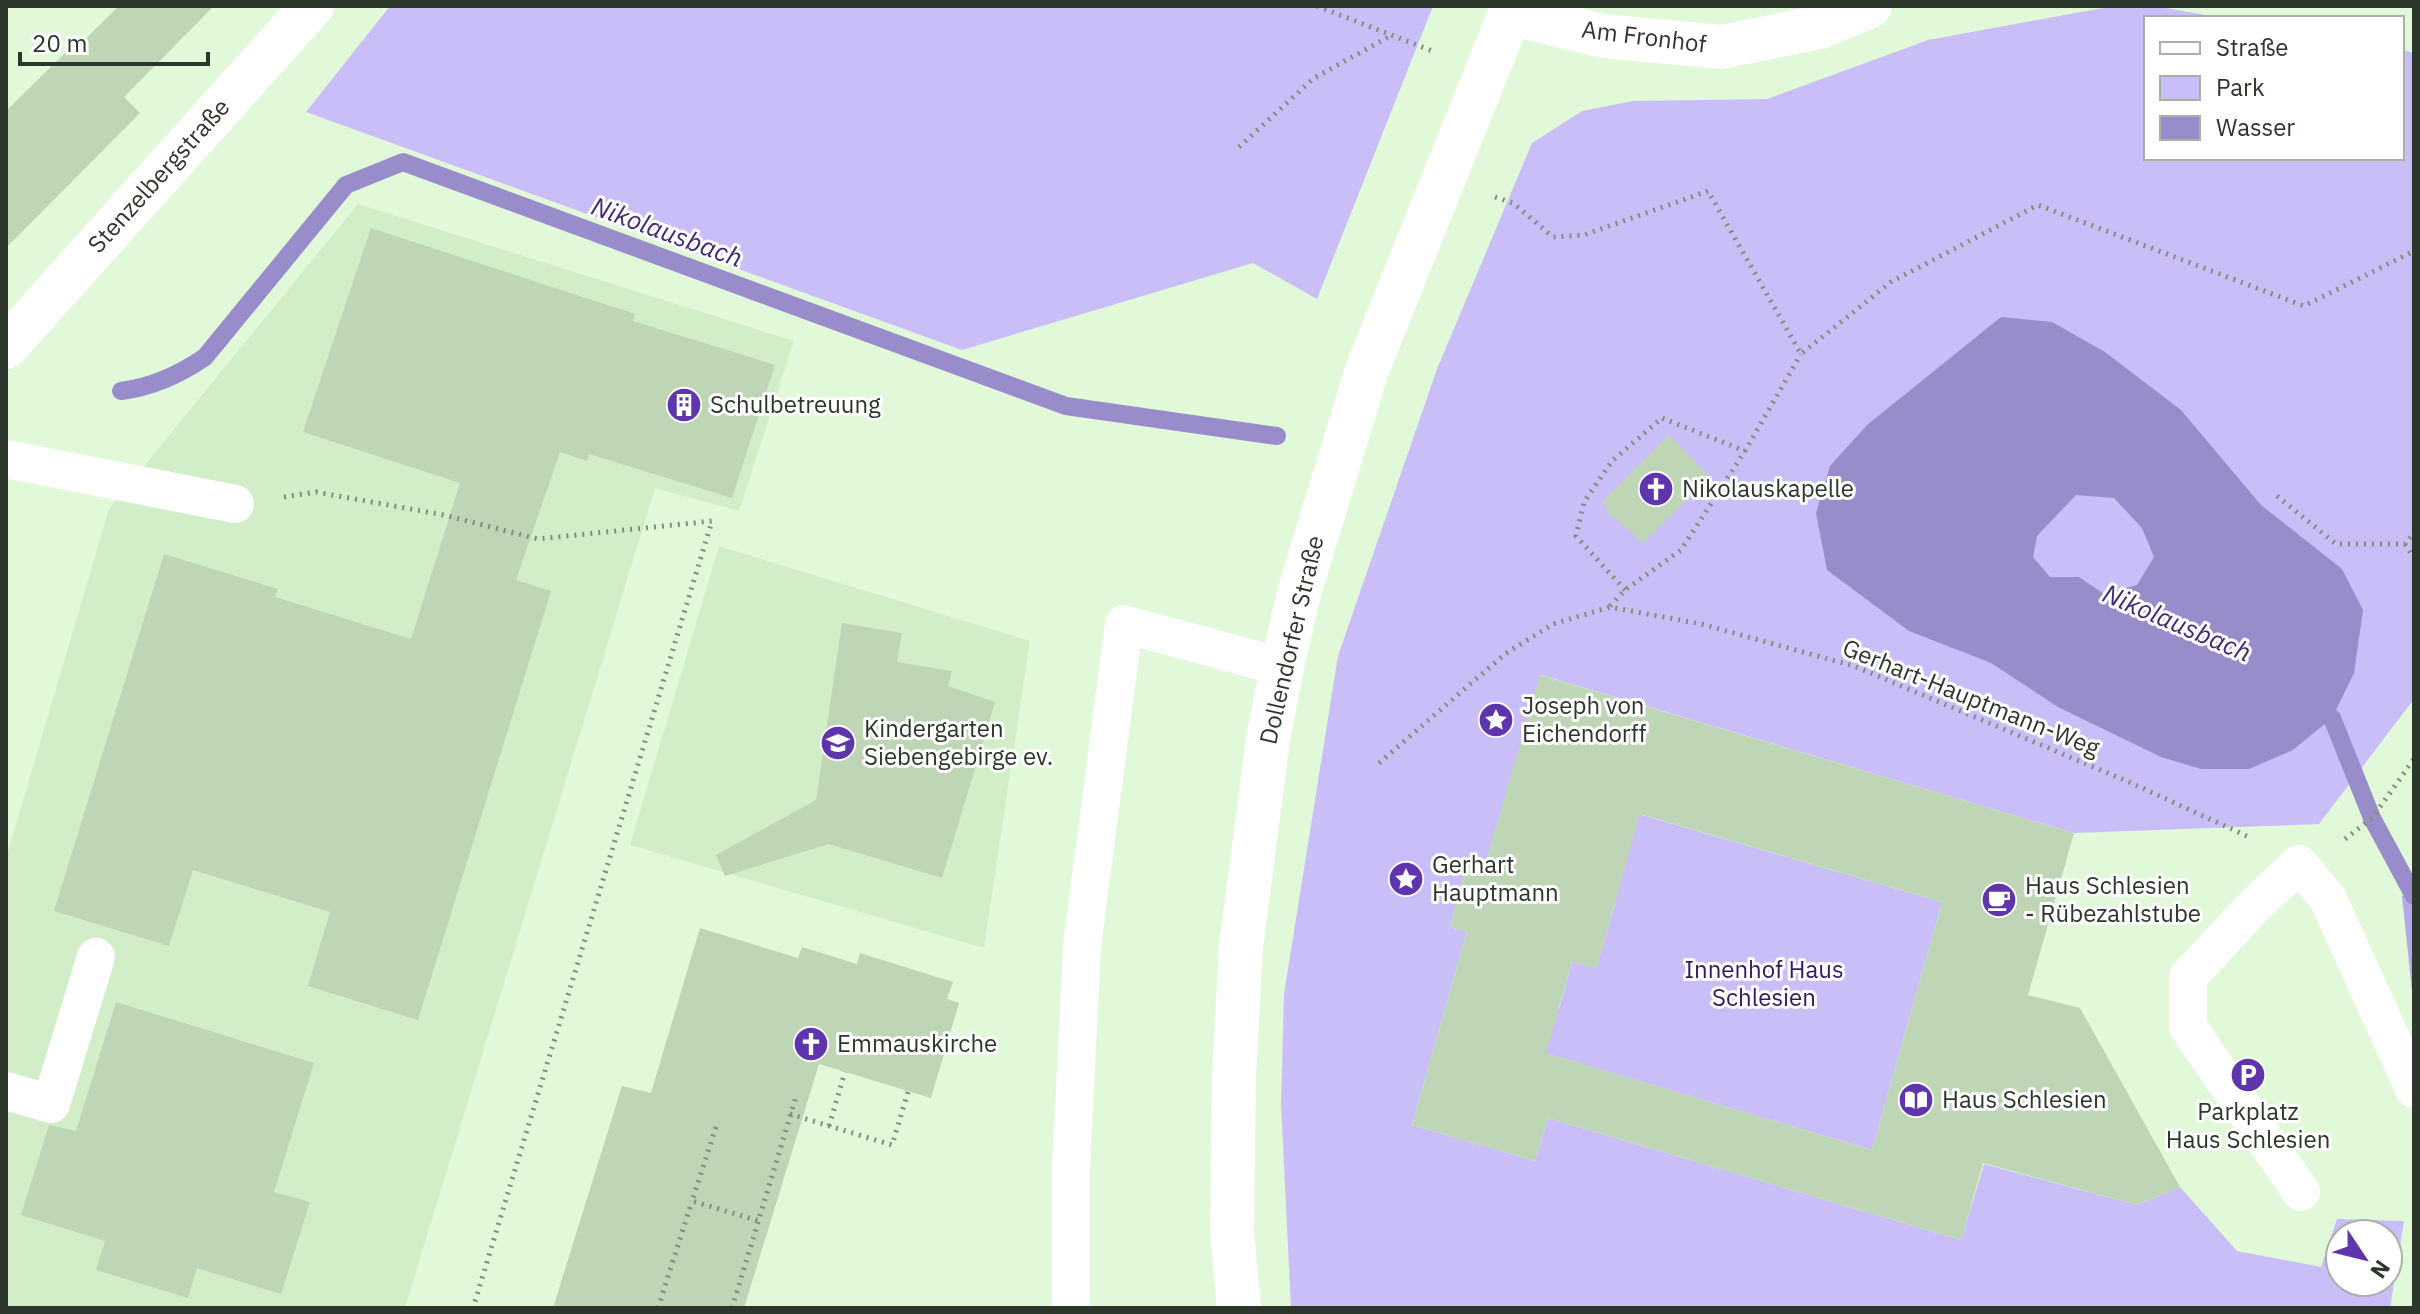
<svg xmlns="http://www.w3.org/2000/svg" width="2420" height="1314" font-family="'IBM Plex Sans',sans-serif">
<rect width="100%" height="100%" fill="#e1f9d9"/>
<path fill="#d2eec8" d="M358 204 794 341 739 511 655 488 405 1308H6V858L109 509Z
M719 546 1030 641 984 948 630 845Z"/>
<path fill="#cabef9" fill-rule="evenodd" d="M390 6H1433L1317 299 1253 263 962 350 306 112Z
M2114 6H2155L2222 18H2146V158H2402V50L2414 53V699L2319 824 2074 833 1541 675 1484 869 1467 865 1450 927 1467 932 1412 1125 1535 1161 1548 1118 1961 1240 1984 1164 2137 1205 2180 1187 2237 1251 2321 1267 2337 1219 2404 1221 2390 1308H1291L1281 1104 1284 994 1338 656 1437 369 1532 143 1582 111 1633 101 1767 99 1928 40ZM2340 1234H2388V1282H2340Z
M1532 783 1942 902 1872 1150 1461 1028 1473 985 1559 1009 1572 962 1596 968 1615 904Z"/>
<path fill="#b6a9e9" d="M2414 894V1010L2402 896Z"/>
<path fill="#998cca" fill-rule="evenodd" d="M2001 317 2052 322 2105 352 2181 410 2261 505 2342 569 2363 610 2354 673 2332 718 2293 750 2249 769H2201L2161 757 2058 707 1991 663 1909 631 1827 570 1816 513 1830 466 1867 425ZM2076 495 2114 498 2142 528 2154 557 2137 585 2104 594 2079 577H2050L2033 557 2037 536Z"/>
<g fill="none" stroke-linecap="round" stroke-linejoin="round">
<path stroke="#998cca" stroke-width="18" d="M121 391C153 387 179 375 205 357L346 185 403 162 1066 406 1277 436
M2309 708 2332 718 2372 818 2414 896"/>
</g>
<path fill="#bed5b6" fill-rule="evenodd" d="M119 6H214L124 97 140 113 6 248V111L72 46 75 49Z
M371 228 635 314 633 321 775 365 732 498 589 454 587 461 560 452 516 580 551 591 418 1020 308 986 330 912 193 870 169 946 54 911 164 554 278 589 275 597 411 639 460 483 303 432Z
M1669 435 1710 477 1643 543 1606 511 1608 509 1602 502Z
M842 623 902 633 897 662 952 671 948 686 995 702 942 878 829 844 725 876 716 855 816 800Z
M1540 675 2074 833 2028 995 2080 1008 2180 1187 2137 1205 1983 1163 1961 1240 1548 1118 1535 1161 1412 1125 1467 932 1450 927 1467 864 1484 869ZM1640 814 1942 902 1872 1150 1546 1053 1572 962 1596 969Z
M700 928 798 958 802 947 857 964 860 953 953 982 947 999 959 1003 931 1098 819 1064 744 1308H553L622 1086 651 1093Z
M116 1002 314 1063 274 1192 310 1202 281 1294 197 1268 188 1298 96 1270 105 1241 21 1215 49 1125 76 1131Z"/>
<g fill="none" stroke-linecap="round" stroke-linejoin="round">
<path stroke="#7f8f79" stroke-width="5" stroke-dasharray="2 6" stroke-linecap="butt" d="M1317 6 1435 52
M1239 147 1314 78 1392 35
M1495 197 1513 203 1553 237 1584 235 1708 191 1801 354 1891 282 2038 205 2304 306 2414 251
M2277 496 2336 544H2405L2414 533
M284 497 316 492 444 515 538 539 712 521 473 1308
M2405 544 2414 558
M1625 590 1576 536 1584 502 1612 461 1662 418 1745 451
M1610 606 1625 590 1681 550 1745 451 1801 354
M1379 763 1505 654 1553 624 1610 607 1701 624 1854 666 2129 782 2249 837
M2345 839 2372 818 2414 759
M790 1114 892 1145 908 1092
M829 1126 845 1072
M716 1127 692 1201 759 1221
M658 1308 692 1201
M732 1308 796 1097"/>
<path stroke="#fff" stroke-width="38" d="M6 459 235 504
M6 1091 51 1104 96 957
M2301 1192 2188 1027V977L2256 904 2299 864 2328 899 2414 1089
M1071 1308V1170L1082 946 1124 624 1282 667"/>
<path stroke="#fff" stroke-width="44" d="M1510 13 1603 36 1721 47 1820 27 1870 6
M6 347 312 6"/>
<path stroke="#fff" stroke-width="44" d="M1239 1308 1232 1231 1234 1076 1241 947 1268 739 1282 667 1299 593 1367 370 1513 6"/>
</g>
<defs>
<symbol id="building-disc" viewBox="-11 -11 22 22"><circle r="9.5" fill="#5f35ad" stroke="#fff"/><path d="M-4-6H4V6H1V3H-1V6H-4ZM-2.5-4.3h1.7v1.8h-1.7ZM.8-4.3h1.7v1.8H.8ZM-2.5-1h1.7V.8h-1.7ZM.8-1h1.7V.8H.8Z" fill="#fff"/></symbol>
<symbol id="church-disc" viewBox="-11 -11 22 22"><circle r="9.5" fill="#5f35ad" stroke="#fff"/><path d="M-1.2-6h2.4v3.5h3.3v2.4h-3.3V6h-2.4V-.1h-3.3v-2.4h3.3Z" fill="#fff"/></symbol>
<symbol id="sight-disc" viewBox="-11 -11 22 22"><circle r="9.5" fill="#5f35ad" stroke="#fff"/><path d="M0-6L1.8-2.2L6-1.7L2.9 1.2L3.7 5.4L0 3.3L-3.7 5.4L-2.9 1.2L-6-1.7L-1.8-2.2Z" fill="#fff"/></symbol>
<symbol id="school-disc" viewBox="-11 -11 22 22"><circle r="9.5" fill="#5f35ad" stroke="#fff"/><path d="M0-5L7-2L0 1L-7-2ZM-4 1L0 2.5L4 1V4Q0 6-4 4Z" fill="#fff"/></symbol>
<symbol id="cafe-disc" viewBox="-11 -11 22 22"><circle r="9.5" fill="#5f35ad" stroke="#fff"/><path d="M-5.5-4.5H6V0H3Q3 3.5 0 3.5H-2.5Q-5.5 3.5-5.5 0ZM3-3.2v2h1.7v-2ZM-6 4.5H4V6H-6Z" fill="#fff"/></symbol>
<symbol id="parking-disc" viewBox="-11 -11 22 22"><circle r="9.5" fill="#5f35ad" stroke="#fff"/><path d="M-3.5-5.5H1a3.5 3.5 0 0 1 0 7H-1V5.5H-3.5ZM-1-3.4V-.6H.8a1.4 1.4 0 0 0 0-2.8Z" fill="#fff"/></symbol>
<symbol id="library-disc" viewBox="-11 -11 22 22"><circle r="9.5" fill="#5f35ad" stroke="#fff"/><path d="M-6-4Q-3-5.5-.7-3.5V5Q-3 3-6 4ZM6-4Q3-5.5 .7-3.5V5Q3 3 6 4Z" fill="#fff"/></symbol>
</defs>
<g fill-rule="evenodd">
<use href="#building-disc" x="664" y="385" width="40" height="40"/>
<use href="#church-disc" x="1636" y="469" width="40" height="40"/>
<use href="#sight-disc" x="1476" y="700" width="40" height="40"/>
<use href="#school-disc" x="818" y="723" width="40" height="40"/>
<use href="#sight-disc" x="1386" y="859" width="40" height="40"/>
<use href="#cafe-disc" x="1979" y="880" width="40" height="40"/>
<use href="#church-disc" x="791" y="1024" width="40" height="40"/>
<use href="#parking-disc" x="2228" y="1055" width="40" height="40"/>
<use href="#library-disc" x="1896" y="1080" width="40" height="40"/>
</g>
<g text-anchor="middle" stroke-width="6" stroke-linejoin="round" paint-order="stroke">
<g font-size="24" fill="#2d362a" stroke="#fff">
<text transform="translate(1644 37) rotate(7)" y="8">Am Fronhof</text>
<text transform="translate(159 176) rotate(-48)" y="8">Stenzelbergstraße</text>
<text transform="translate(1292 640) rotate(-77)" y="8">Dollendorfer Straße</text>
<text transform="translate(1971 698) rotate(22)" y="8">Gerhart-Hauptmann-Weg</text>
</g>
<g font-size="24" fill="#2d362a" stroke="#fff" text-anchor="start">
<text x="710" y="413">Schulbetreuung</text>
<text x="1682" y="497">Nikolauskapelle</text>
<text x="1522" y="714">Joseph von<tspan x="1522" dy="28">Eichendorff</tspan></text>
<text x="864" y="737">Kindergarten<tspan x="864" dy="28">Siebengebirge ev.</tspan></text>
<text x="1432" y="873">Gerhart<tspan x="1432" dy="28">Hauptmann</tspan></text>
<text x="2025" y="894">Haus Schlesien<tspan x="2025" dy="28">- Rübezahlstube</tspan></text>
<text x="837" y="1052">Emmauskirche</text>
<text x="1942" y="1108">Haus Schlesien</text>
<text x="2248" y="1120" text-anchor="middle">Parkplatz<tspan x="2248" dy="28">Haus Schlesien</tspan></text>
</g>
<g font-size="24" fill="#331962" stroke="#fff">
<text x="1764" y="978">Innenhof Haus<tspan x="1764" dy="28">Schlesien</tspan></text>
</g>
<g font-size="26" font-style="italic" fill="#412a74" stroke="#fff">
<text transform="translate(667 232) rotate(20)" y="9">Nikolausbach</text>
<text transform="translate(2177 623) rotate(23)" y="9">Nikolausbach</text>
</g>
</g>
<rect width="2420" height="1314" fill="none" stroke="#2d362a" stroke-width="16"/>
<rect x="2144" y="16" width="260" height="144" fill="#ffffff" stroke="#abafaa" stroke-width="2"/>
<rect x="2160" y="42" width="40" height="12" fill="#ffffff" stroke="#abafaa" stroke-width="2"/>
<text x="2216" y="56" font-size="24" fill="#2d362a">Straße</text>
<rect x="2160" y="76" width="40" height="24" fill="#cabef9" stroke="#abafaa" stroke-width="2"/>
<text x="2216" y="96" font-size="24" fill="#2d362a">Park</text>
<rect x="2160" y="116" width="40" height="24" fill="#998cca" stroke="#abafaa" stroke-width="2"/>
<text x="2216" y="136" font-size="24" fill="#2d362a">Wasser</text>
<g transform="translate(2364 1258) rotate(125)"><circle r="38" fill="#ffffff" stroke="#abafaa" stroke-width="2"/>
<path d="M0-6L14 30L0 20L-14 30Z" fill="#5f35ad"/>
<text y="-12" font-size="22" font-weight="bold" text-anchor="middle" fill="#2d362a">N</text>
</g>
<path d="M20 52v12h188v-12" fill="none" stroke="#2d362a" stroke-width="4"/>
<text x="32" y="52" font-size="24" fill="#2d362a" stroke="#ffffff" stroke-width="6" paint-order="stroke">20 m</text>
</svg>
